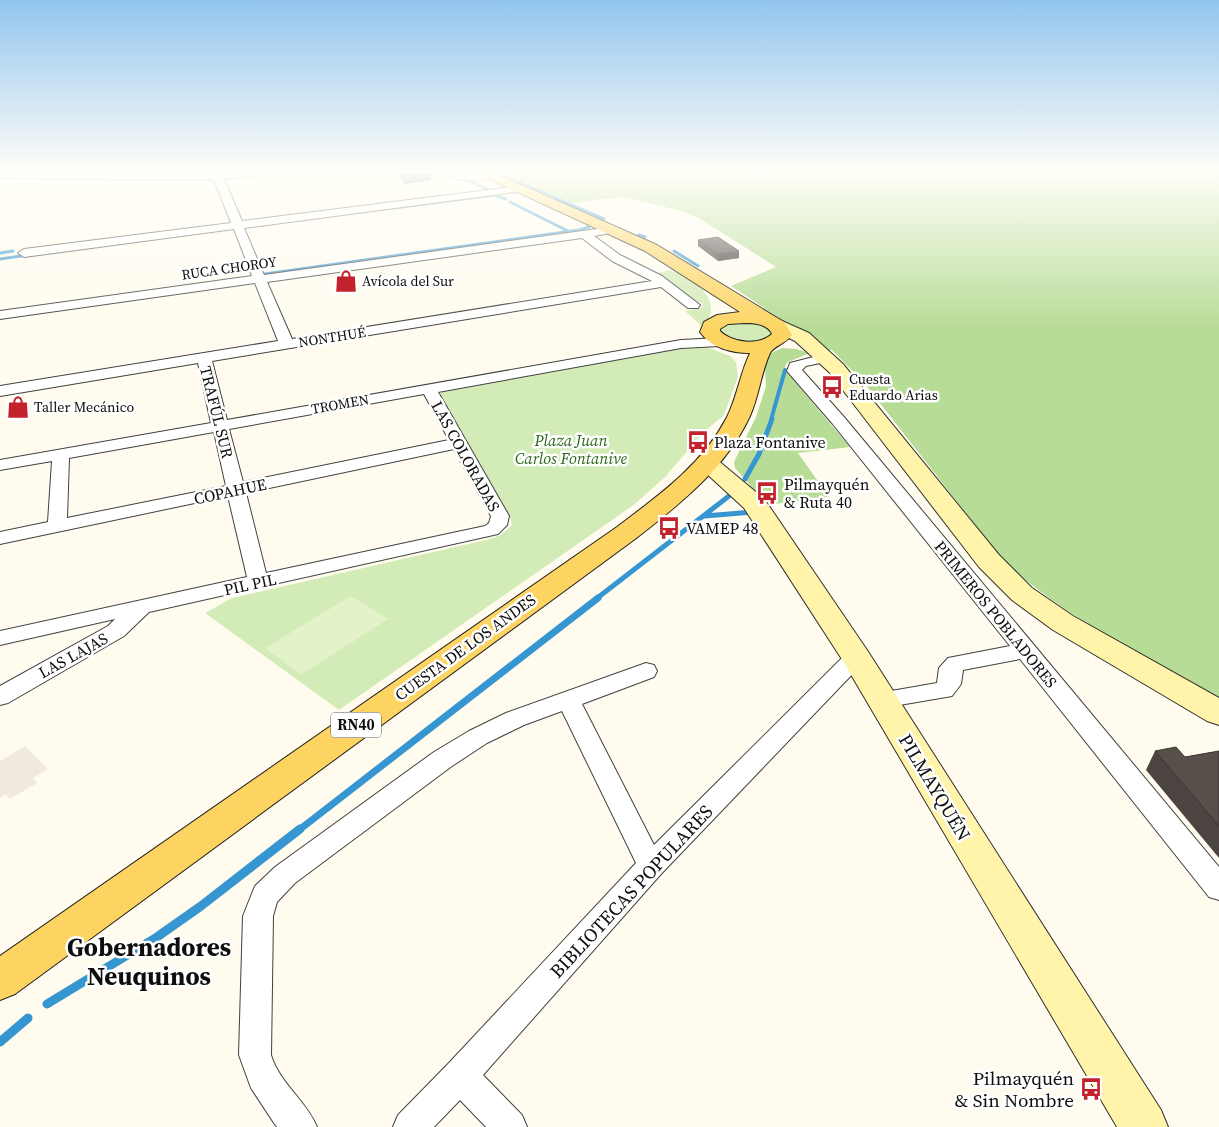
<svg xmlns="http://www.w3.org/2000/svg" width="1219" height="1127" font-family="'Source Serif 4',serif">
<rect width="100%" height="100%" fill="#fffcef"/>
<path fill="#d3ebb7" d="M669 270C685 273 712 291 711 309 711 316 706 322 704 328L685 311 701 308 703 304C686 296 672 281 654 274Z
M734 321 766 325 772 332C769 343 747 345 737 342 731 340 724 336 718 333L721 325Z
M688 346H704L730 356 736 362 738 377 724 415 703 433 665 477 635 504 339 710 205 613 232 598 490 539 501 535 512 525 511 519 440 394 444 390Z"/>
<path fill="#b7dc96" d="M500 172H1219V697C1144 655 1063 618 1001 558L865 384 832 350 819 352 784 321 731 286 776 267 699 218 678 210 624 197 571 203Z
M782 348 796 349 810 353 788 362 785 366V370L850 447 798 453 829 497 767 505 735 468 734 462 756 417 766 386 765 366 769 354Z"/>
<path fill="#e4f2c9" d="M351 596 388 619 301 675 265 648Z"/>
<path fill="#efeadd" d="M25 746 48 769 33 778 37 783 10 799 6 794 0 798V761Z"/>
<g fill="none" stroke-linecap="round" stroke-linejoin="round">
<path stroke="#3696d2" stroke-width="3" d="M496 172 504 176
M260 174 278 172
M509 178 604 219
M466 179 491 191
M510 202 570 232
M393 208 494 195 506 199
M639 235 645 237
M674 251 698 266
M0 253 13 251
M0 259 28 255
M265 274 579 230 589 227"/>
<path stroke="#3696d2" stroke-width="4" d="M771 420 785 370"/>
<path stroke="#3696d2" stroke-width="5" d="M745 479 759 454 772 419
M705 516 753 512
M596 599 729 496"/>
<path stroke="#3696d2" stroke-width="7" d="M299 830 598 598"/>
<path stroke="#3696d2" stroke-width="9" d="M47 1004 157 937 201 906 300 829
M0 1042 28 1018"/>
<defs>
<path id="street" d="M0 172 207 175 232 172H269L264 175 224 179 242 221 519 186 523 187V191L244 228 264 275 612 227 616 228 618 230 616 232 594 236 620 255 662 276 700 305 698 308H688L661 287 212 361 227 420 681 340 720 338 725 339 727 342 725 345 720 346 681 348 438 392 509 516 507 525 498 534 149 612 124 636 8 703 0 705V686L108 626 115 619 0 645V631L247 577 228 496 0 544V532L48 522 52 461 0 470V460L211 423 198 363 0 396V386L278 341 255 283 0 319V311L252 276 234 229 24 257 18 253 24 249 231 223 214 180 0 178ZM582 238 612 261 652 281 292 339 267 282ZM424 394 449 440 243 482 229 429ZM214 432 226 486 67 518 69 458ZM454 449 491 516 489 523 485 526 266 573 246 493Z
M440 172H455L462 175 488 172 491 175C480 184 452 181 440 172Z
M825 354 830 355 832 358 830 361 806 366 802 370 844 417 1219 867V900L1209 897 1020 659 963 670 961 684 952 696 882 708 874 706 870 700 874 694 937 683 939 668 948 658 1010 646 832 423 787 371 790 363Z
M856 649 864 652 867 657 864 662 661 874 483 1075 522 1115 527 1127H486L460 1100 434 1127H393L398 1115 448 1064 636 863 562 711 524 725 487 743 452 766 295 883 277 902 273 916 271 1055C280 1084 306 1100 317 1127H277L274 1123 251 1088 239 1055 243 916 255 886 275 867 434 752 469 731 506 713 646 663 654 665 657 671 654 677 582 704 654 845 848 652Z"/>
<path id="secondary" d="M773 317 809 333 843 364 999 555 1032 588 1073 616 1219 698V725L1207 721 1053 630 1012 600 979 567 829 372 795 341 766 327 764 323 766 319Z
M707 456 715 458 763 498 767 503 867 650 1161 1110 1168 1127H1117L843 661 744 508 695 463 699 458Z"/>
<path id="primary" d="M474 172H492L657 245 784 322 792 335C785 344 774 346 770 353 761 373 759 396 750 416 726 468 680 504 635 539L15 994 0 1000V956L617 527C658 496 703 464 727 417 737 397 740 374 750 353 732 353 711 348 700 332L704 322 717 315 740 312 645 251ZM745 323C755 323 768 324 772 334 759 346 732 343 720 331V329L728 324Z"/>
</defs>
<use href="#street" stroke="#414141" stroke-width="2"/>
<use href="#secondary" stroke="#303030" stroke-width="2"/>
<use href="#primary" stroke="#1f1f1f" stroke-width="2"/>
<use href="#street" fill="#fff" fill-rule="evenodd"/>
<use href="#secondary" fill="#fff4aa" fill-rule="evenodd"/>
<use href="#primary" fill="#fdd461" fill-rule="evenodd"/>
</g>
<path fill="#4b4440" d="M395 172H430L431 180 405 184Z
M698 240 739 251V258L718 261 698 246Z
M1155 751 1185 757 1219 751V858L1146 770Z"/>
<path fill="#3d3734" d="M426 172H430L431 180 405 184 404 175Z
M739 251V258L718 261V254Z"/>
<path fill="#574f4a" stroke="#3d3734" d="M401 172H426L404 175Z
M718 237 739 251 718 254 698 240Z
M1176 747 1185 757 1219 751V826L1155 751Z"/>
<linearGradient id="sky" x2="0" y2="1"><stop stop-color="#92c5ee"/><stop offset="0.52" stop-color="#fffef8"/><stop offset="1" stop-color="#fffef8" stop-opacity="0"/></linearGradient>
<rect width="1219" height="330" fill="url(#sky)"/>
<defs>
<symbol id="shop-bare" viewBox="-9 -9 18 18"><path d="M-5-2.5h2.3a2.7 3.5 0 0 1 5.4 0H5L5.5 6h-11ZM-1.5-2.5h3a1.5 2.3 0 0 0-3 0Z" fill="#c3212b" stroke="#fff" stroke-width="2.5" paint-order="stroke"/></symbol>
<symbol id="bus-bare" viewBox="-9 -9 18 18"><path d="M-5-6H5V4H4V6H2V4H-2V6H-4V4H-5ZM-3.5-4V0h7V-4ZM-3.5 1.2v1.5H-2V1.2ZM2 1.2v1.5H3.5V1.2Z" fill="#c3212b" stroke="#fff" stroke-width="2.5" paint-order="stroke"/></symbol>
</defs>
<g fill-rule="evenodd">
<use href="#shop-bare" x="330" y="265" width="32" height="32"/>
<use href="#bus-bare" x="816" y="371" width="32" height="32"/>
<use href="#shop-bare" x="2" y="391" width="32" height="32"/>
<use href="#bus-bare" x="682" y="426" width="32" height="32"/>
<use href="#bus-bare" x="751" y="477" width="32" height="32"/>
<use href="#bus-bare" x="653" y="512" width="32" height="32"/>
<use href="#bus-bare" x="1075" y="1073" width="32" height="32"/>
</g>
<g text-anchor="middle" stroke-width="5" stroke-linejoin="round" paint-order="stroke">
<g font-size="14" fill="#0e0e0e" stroke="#fff">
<text transform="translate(229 268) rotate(-8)" y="5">RUCA CHOROY</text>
<text transform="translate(332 337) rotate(-9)" y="5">NONTHUÉ</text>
<text transform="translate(340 404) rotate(-10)" y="5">TROMEN</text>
</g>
<g font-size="14" fill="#0e0e0e" stroke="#fff" text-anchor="start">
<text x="362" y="286">Avícola del Sur</text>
<text x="849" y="384">Cuesta<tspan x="849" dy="16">Eduardo Arias</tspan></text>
<text x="34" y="412">Taller Mecánico</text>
</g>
<rect fill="#fff" stroke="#565656" stroke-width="1" x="331" y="712.5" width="50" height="25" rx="4"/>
<g font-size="15" font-weight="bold" fill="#0e0e0e">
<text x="356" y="730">RN40</text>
</g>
<g font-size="16" fill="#0e0e0e" stroke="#fff">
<text transform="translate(217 412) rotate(76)" y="6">TRAFÚL SUR</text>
<text transform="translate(466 456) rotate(61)" y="6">LAS COLORADAS</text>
<text transform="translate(230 491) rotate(-12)" y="6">COPAHUE</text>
<text transform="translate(250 584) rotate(-12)" y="6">PIL PIL</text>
<text transform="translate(996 614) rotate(51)" y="6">PRIMEROS POBLADORES</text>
<text transform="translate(465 647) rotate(-36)" y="6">CUESTA DE LOS ANDES</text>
<text transform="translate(73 655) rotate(-29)" y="6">LAS LAJAS</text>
</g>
<g font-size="16" font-style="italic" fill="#2d681c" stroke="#fff">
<text x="571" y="446">Plaza Juan<tspan x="571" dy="18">Carlos Fontanive</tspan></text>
</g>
<g font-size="16" fill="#0e0e0e" stroke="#fff" text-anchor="start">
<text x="714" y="448">Plaza Fontanive</text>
<text x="784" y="490">Pilmayquén<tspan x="784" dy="18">&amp; Ruta 40</tspan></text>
<text x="686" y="534">VAMEP 48</text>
</g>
<g font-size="19" fill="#0e0e0e" stroke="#fff">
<text transform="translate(935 787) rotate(59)" y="7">PILMAYQUÉN</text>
<text transform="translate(631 891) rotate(-47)" y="7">BIBLIOTECAS POPULARES</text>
</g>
<g font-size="19" fill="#0e0e0e" stroke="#fff" text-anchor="end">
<text x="1074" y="1085">Pilmayquén<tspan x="1074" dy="22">&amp; Sin Nombre</tspan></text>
</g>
<g font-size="25" font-weight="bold" fill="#0e0e0e" stroke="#fff">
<text x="149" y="956">Gobernadores<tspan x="149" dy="29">Neuquinos</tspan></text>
</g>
</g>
</svg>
